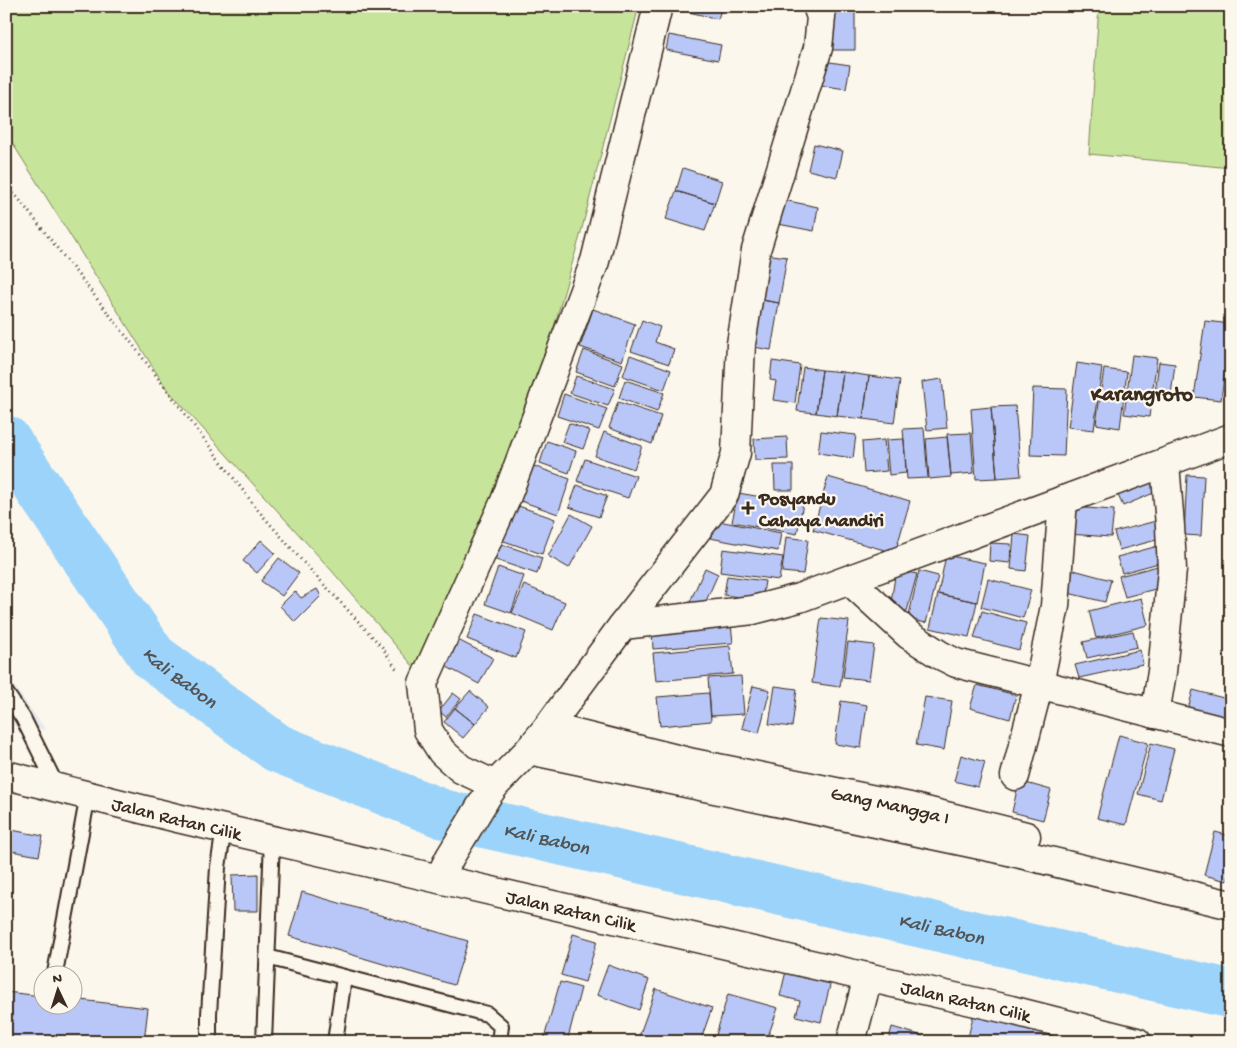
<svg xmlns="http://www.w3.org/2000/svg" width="1237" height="1048" font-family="'Gochi Hand',sans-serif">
<rect width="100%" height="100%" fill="#fbf7ec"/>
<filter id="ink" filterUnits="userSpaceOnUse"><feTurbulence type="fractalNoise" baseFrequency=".02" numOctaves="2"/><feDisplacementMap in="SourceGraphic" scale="10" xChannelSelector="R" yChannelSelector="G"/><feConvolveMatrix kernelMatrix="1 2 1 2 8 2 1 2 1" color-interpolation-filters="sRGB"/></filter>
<g filter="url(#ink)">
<path fill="#e7e9f0" d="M6 675 46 730 6 723Z"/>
<path fill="#c7e49b" stroke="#81875c" d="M6 6H639L580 236 546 355 458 589 419 673 332 571 166 388 6 133Z
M1099 6H1231V168L1089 154Z"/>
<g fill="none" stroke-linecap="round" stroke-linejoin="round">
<path stroke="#9bd3fa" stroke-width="49" id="s1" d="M6 440 153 657 277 748 443 814 1231 994"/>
</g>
<path fill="#b9c7f8" stroke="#3b2a1e" d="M691 6H722L718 19 689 12Z
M834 6H855V50H832Z
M669 35 721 45 718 60 666 50Z
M823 61 850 65 846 89 819 85Z
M814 144 843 151 837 177 808 170Z
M683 168 722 181 715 203 676 191Z
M676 191 715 203 705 231 666 219Z
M778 199 818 207 814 231 773 223Z
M758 253 787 257 779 303 750 298Z
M750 298 779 303 771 350 742 345Z
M593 309 635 324 622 361 580 347Z
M642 320 660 327 655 342 674 349 669 364 631 351Z
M1205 321 1231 324 1221 400 1194 397Z
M584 350 623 364 615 386 576 372Z
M630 355 671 370 664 390 623 376Z
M1132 355 1157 358 1149 417 1124 414Z
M772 361 800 365 795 403 773 400 776 381 770 380Z
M1159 362 1175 364 1171 395 1155 393Z
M1077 363 1102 367 1094 430 1068 427Z
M803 367 822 370 816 413 797 411Z
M1104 369 1127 372 1120 428 1096 424Z
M822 370 843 372 837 416 816 413Z
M843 372 869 376 863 419 837 416Z
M576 376 615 389 608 406 570 393Z
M869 376 900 380 894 423 863 419Z
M942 379 947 428 927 430 922 382Z
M625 380 664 393 657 412 619 398Z
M1033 388 1067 389 1064 456 1030 455Z
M564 394 607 409 599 430 557 416Z
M618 402 661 416 652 444 609 428Z
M1015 406 1021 476 997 478 991 407Z
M991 407 997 478 976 479 971 409Z
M569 423 590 431 583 449 562 442Z
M924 428 928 478 907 479 903 429Z
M821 431 856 435 853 458 818 453Z
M604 432 642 446 634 469 595 456Z
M971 433 974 473 951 475 947 434Z
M787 437 788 459 755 460 754 439Z
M947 437 951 477 929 479 926 439Z
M904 439 906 473 889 475 886 440Z
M884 440 887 471 864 473 862 442Z
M547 441 576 451 569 473 540 463Z
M585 459 636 476 628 498 577 481Z
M531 465 570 479 558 514 518 500Z
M774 465H793V490H775Z
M1187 475 1204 476 1201 536 1184 535Z
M828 477 910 501 895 553 813 530Z
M1148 477 1156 492 1123 506 1116 491Z
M577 485 607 496 599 517 569 507Z
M738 493 803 504 797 534 732 522Z
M513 504 555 519 542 554 501 540Z
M1071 507 1114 510 1111 537 1068 534Z
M571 514 592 526 569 568 548 556Z
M713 520 781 533 778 551 710 538Z
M1156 521 1160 539 1119 550 1114 532Z
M1014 534 1030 536 1026 571 1011 569Z
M786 537 808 540 803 574 782 572Z
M261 540 275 553 257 573 243 561Z
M496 542 542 558 537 574 490 558Z
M990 543 1011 544 1010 563 989 561Z
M1162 545 1166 561 1122 573 1117 557Z
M723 549 783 557 779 580 720 572Z
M946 555 985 563 977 602 938 594Z
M279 558 299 573 282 596 261 581Z
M1158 566 1163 587 1125 597 1119 576Z
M498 567 524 576 511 613 485 604Z
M705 568 718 574 702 610 689 604Z
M1070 569 1111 580 1105 602 1064 592Z
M896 570 917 574 907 611 890 609Z
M919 571 938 576 926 623 908 619Z
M727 576 765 581 762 600 724 595Z
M988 579 1031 590 1023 618 981 607Z
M524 585 565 602 553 630 512 613Z
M317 589 321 596 295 622 280 606 295 591 301 598Z
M938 594 977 602 969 637 930 628Z
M1141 598 1148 625 1096 638 1089 611Z
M982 611 1026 623 1019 650 974 638Z
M477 614 526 632 516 658 467 639Z
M821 618 849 621 840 687 812 683Z
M731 624 733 643 653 649 652 631Z
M1133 631 1137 647 1087 658 1083 642Z
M458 640 493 658 479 684 445 666Z
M848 642 874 645 869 680 843 677Z
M730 646 733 674 656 681 653 653Z
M1140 650 1143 664 1079 678 1075 665Z
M741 676 744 714 711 716 708 678Z
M977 685 1016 695 1010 719 970 708Z
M753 686 770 690 759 733 742 728Z
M775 686 797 689 792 727 769 724Z
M1193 690 1231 700V725L1187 713Z
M470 691 489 707 475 724 455 708Z
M453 693 461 699 446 717 439 711Z
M709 693 711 721 660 726 657 697Z
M925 697 952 701 944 750 916 745Z
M841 701 867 705 861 748 835 744Z
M455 708 475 724 463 738 444 722Z
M1119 735 1148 743 1126 825 1097 818Z
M1151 743 1174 749 1161 800 1138 794Z
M961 755 985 762 978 787 954 781Z
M1019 781 1051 790 1043 820 1012 812Z
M6 829 43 836 39 856 6 850Z
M1215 832 1231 836V867L1227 881 1204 875Z
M258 874V911H233L232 875Z
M302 892 468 941 454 985 289 936Z
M573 934 597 941 585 982 561 975Z
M608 965 649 980 639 1010 597 995Z
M786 971 831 981 821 1022 796 1016 800 1001 780 996Z
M560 982 581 988 567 1042H543Z
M656 989 712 1008 700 1042H637Z
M6 992 42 996V1006H72V999L148 1008 144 1042H6Z
M728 994 778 1008 766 1042H714Z
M974 1012 1096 1042H967Z
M892 1027 923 1036 922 1042H888Z"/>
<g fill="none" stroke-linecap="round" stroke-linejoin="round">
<defs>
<path id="service" d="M6 693 23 718 57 787
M267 957 487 1014 501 1026 499 1042
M55 973 88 795
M209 1042V1014L218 867 224 828
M264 1042 272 840
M335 1042 344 977"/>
<g id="minor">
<path d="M849 580 909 635 940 655 956 663 1231 733"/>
<path d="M623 625 753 610 799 598 1231 438"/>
<path d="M1155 714 1162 672 1172 570 1170 526 1165 463"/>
<path id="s2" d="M548 727 693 763 910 807 1026 836"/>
<path d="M529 750 1004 850 1231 905"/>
<path d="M1015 776 1039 684 1055 606 1063 500"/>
<path d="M495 785 461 769 442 752 428 730 423 683 505 501 595 261 658 6"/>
<path d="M439 879 450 857 487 796 495 785 529 750 548 727 623 625 724 495 736 453 741 344 756 250 818 48 821 17 817 6"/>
<path d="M851 1042 868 977"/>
</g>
<g id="tertiary">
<path id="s3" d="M6 775 177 818 439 879 1011 1010 1137 1042"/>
</g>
</defs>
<use href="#service" stroke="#3b2a1e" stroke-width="18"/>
<use href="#minor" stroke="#3b2a1e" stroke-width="31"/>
<use href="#tertiary" stroke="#3b2a1e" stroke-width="31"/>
<path stroke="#3b2a1e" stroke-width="3" stroke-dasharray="1 4" stroke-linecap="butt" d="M6 186 18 198 130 341 257 509 304 563 382 647 396 668 398 670"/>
<use href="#service" stroke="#fbf7ec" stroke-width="14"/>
<use href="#minor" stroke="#fbf7ec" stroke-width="28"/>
<use href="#tertiary" stroke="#fbf7ec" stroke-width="28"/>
</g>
</g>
<path fill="#3b2a1e" stroke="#fbf7ec" stroke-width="2" d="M745.5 500.5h5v5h5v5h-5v5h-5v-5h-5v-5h5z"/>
<g text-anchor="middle" stroke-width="4.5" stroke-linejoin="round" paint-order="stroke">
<g font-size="19" font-weight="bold" fill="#3b2a1e" stroke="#fbf7ec" text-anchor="start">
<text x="759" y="504">Posyandu<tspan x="759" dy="22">Cahaya Mandiri</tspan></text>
</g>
<g font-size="19" fill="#3b2a1e" stroke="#fbf7ec">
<text dy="7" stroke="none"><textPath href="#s2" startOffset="351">Gang Mangga I</textPath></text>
<text dy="7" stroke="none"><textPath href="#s3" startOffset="176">Jalan Ratan Cilik</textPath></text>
<text dy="7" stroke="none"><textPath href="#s3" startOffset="581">Jalan Ratan Cilik</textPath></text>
<text dy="7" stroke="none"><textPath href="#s3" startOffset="986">Jalan Ratan Cilik</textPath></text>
</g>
<g font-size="20" font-style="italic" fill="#535455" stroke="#fbf7ec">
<text dy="7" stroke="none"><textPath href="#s1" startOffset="296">Kali Babon</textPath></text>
<text dy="7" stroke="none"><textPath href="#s1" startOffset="701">Kali Babon</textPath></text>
<text dy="7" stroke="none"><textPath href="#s1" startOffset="1106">Kali Babon</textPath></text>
</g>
<g font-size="21" font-weight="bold" fill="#3b2a1e" stroke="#fbf7ec">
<text x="1142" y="400">Karangroto</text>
</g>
</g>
<rect width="1237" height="1048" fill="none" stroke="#fbf7ec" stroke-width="25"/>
<rect x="12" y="12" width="1212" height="1023" fill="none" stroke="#3b2a1e" stroke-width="2" filter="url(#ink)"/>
<g transform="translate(58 990) rotate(356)"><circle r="24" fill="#fbf7ec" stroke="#aea59a"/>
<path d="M0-4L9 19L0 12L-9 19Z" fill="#3b2a1e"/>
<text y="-8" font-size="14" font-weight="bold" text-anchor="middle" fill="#3b2a1e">N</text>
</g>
</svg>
